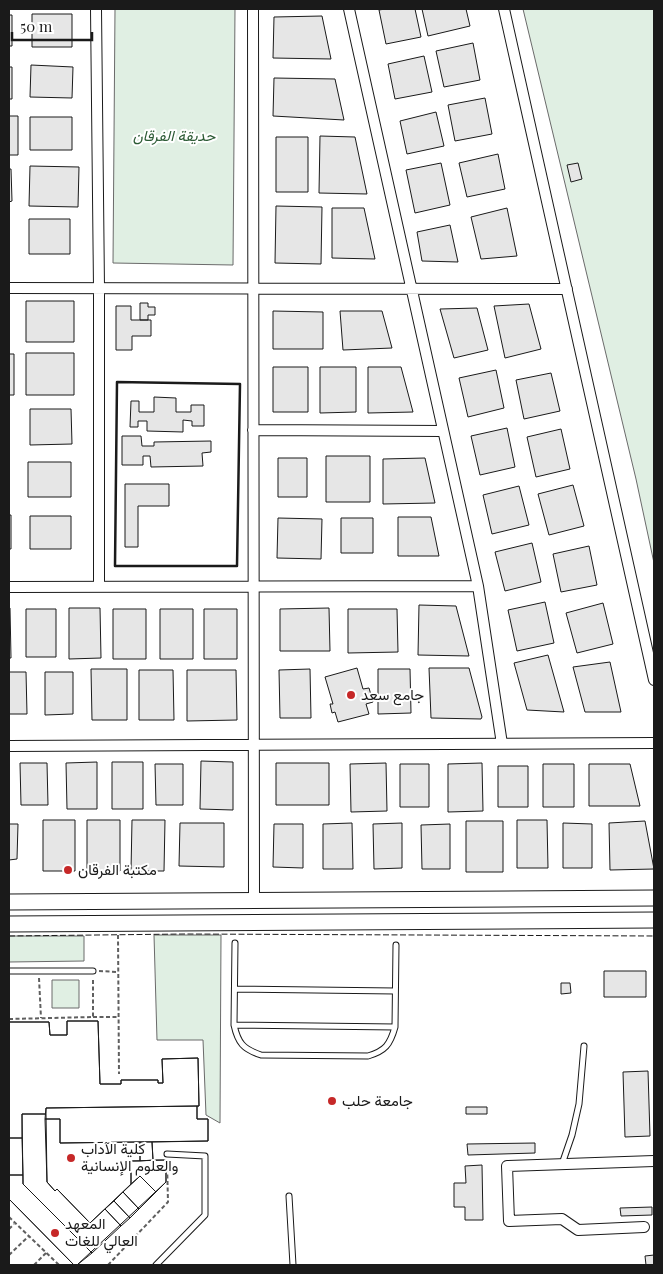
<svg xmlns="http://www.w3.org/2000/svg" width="663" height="1274" font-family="'Playfair Display',Vazirmatn,serif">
<rect width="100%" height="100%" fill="#fff"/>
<path fill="#e0efe3" stroke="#6a6a6a" d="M115 9H235L233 265 113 263Z
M523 9H654V563L636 479Z
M154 935H221L220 1123 206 1115 203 1040H157Z
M84 936V961L9 962V936Z
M52 980H79V1008H52Z"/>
<path fill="#e6e6e6" stroke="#1a1a1a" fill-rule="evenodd" d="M385 9H415L421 37 386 44 379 10Z
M422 9H466L470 26 428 36Z
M32 14H72V47H32Z
M9 15H12V46H9Z
M322 16 331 59 273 58 274 17Z
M473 43 480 80 444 87 436 51Z
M424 56 432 92 395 99 388 64Z
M31 65 73 67 72 98 30 97Z
M9 67H12V99H9Z
M274 78 335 79 344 120 273 116Z
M485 98 492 134 455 141 448 105Z
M436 112 444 146 407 154 400 121Z
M9 116H18V155H9Z
M30 117H72V150H30Z
M320 136 355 137 367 194 319 193Z
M276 137H308V192H276Z
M498 154 505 189 467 197 459 163Z
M441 163 450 205 415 213 406 170Z
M578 163 582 179 571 182 567 165Z
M30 166 79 167 78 207 29 206Z
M9 169H11L12 201 9 202Z
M276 206 322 207 321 264 275 263Z
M332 208H364L375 259 332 258Z
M507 208 517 256 481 259 471 217Z
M29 219H70V254H29Z
M450 225 458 262 422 261 417 232Z
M26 301H74V342H26Z
M140 303H148V307H155V315H148V320H140Z
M529 304 541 349 505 358 494 306Z
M116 306H131V320H151V336H132V350H116Z
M477 308 488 350 454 358 440 309Z
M273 311 323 312V349H273Z
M340 311H382L392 348 343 350Z
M26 353H74V395H26Z
M9 354H14V395H9Z
M273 367H308V412H273Z
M320 367H356V412L320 413Z
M368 367H401L413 412 368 413Z
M496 370 504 408 468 417 459 378Z
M551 373 560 411 524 419 516 380Z
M154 397 176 398V412H191V405H204V426H192V421L183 420V432L147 431V421H138V427H130L131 401H139V412H154Z
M30 409H71L72 444 30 445Z
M507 428 515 467 480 475 471 436Z
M561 429 570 469 536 477 527 437Z
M122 436H141L142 446H154V442L211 441V452L202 453 203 466 151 467 150 456H143V465H122Z
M326 456H370V502H326Z
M278 458H307V497H278Z
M425 458 435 503 383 504V459Z
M28 462H71V497H28Z
M125 484H169V506H138V547H125Z
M573 485 584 526 549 535 538 494Z
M519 486 529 525 492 534 483 495Z
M9 515H11V549H9Z
M30 516H71V549H30Z
M398 517H431L439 556H398Z
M278 518 322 519 321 559 277 558Z
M341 518H373V553H341Z
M532 543 541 582 505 591 495 552Z
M589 546 597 585 561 592 553 554Z
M545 602 554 643 517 651 508 610Z
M603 603 613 644 577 653 566 613Z
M419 605 456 606 469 656 418 655Z
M9 608H10L11 658H9Z
M69 608H100L101 658 69 659Z
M329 608 330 651H280V609Z
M26 609H56V657H26Z
M113 609H146V659H113Z
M160 609H193V659H160Z
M204 609H237V659H204Z
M348 609H397L398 652 348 653Z
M548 655 564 712 527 710 514 663Z
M610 662 621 712H585L573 667Z
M357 668 363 689 369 688 373 702 366 704 369 714 338 722 335 712 332 713 330 704H333L325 677Z
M429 668H469L482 717 481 719 431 718Z
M91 669H127V720H92Z
M310 669 311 718H280L279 670Z
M378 669H410L411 713 378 714Z
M139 670H173L174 720H139Z
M187 670H236L237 720 187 721Z
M9 672H26L27 714H9Z
M45 672H73V714L45 715Z
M201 761 233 762V810L200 809Z
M97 762V809H67L66 763Z
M112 762H143V809H112Z
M20 763H47L48 805H21Z
M276 763H329V805H276Z
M386 763 387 811 351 812 350 764Z
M482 763 483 811 448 812V764Z
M155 764H183V805H156Z
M400 764H429V807H400Z
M543 764H574V807H543Z
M589 764H630L640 806H589Z
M498 766H528V807H498Z
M43 820H75V871H43Z
M87 820H120V871H87Z
M132 820H165L164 871H131Z
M517 820H547L548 868H517Z
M466 821H503V872H466Z
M645 821 654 869 610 870 609 823Z
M180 823H224V867L179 866Z
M352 823 353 869H323V824Z
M402 823V868L374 869 373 824Z
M563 823 592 824V868H563Z
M9 824H18L17 859 9 860Z
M274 824H303V868L273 867Z
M450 824V869H422L421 825Z
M604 971H646V997H604Z
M561 983H570L571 993 561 994Z
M67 1021H98L100 1084H121V1080H158V1083H163L162 1059 198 1058 199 1106H197V1119H208V1141L152 1142 153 1160H166V1182L77 1265H74L9 1199V1175H23L22 1138H9V1022H49L50 1035H67ZM45 1119H60V1143L140 1142V1161H131V1184L90 1223 57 1189 55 1191 47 1182Z
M67 1021H98L100 1084H121V1080H158V1083H163L162 1059 198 1058 199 1106 46 1108V1114H22V1138H9V1022H49L50 1035H67Z
M648 1071 650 1136 625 1137 623 1072Z
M197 1106V1119H208V1141L60 1143V1119H45L46 1108Z
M466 1107H487V1114H466Z
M22 1114H46L47 1182 55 1191 57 1189 90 1223 105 1209 121 1226 92 1253 23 1184Z
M140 1142H152L153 1160 140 1161Z
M535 1143V1153L468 1155 467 1144Z
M166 1160V1182L156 1192 140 1176 131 1184V1161Z
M482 1165 483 1220H465V1207H454V1183H466L465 1166Z
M9 1175H23V1184L92 1253 77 1265H74L9 1199Z
M140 1176 156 1192 139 1209 123 1192Z
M123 1192 139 1209 130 1218 114 1201Z
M114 1201 130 1218 121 1226 105 1209Z
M652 1207V1215L621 1216 620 1208Z
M654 1255V1265H646L645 1256Z"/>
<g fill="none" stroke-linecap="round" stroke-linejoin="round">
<defs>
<path id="lane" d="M235 943 234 1025C238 1043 243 1049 261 1055L368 1056C385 1051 390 1045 395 1027L396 945
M9 971H93
M235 989 395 991
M234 1025 395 1027
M562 1164 572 1135 579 1104 584 1046
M289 1196 293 1265
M156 1265 205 1215V1156L167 1154"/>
<path id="street" d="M96 9 99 288V587
M253 9 254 901
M349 9 478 586 502 744
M504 9 654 680
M9 288 567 289
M253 430 443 431
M9 587 478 586
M9 746 654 743
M644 1227 578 1230 562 1219 509 1221 507 1166 654 1161"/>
<path id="primary" d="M9 902 654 898
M9 924 654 920"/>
</defs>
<use href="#lane" stroke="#1a1a1a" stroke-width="7"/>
<use href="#street" stroke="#1a1a1a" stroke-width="12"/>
<use href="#primary" stroke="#1a1a1a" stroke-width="17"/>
<path stroke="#5f5f5f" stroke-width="2" stroke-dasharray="4 2.5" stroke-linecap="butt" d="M118 935 119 1074
M99 971 118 972
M39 978 41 1018
M93 1017H118
M9 1019 93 1017V979
M9 1217 59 1265
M9 1229 14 1224
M9 1255 29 1236
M34 1265 46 1253
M108 1265 168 1202 167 1162"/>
<use href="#lane" stroke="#fff" stroke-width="5"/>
<use href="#street" stroke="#fff" stroke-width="10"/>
<use href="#primary" stroke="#fff" stroke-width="15"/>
<path stroke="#1a1a1a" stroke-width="1" stroke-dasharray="6 2.5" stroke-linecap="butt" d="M9 936 185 934 654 936"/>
<path stroke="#1a1a1a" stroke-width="2.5" d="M117 382 240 384 237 566H115Z"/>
</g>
<g fill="#c62828" stroke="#fff" stroke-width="2">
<circle cx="351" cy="695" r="5"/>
<circle cx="68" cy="870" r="5"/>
<circle cx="332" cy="1101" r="5"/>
<circle cx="71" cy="1158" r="5"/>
<circle cx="55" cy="1233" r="5"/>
</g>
<g text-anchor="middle" stroke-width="4" stroke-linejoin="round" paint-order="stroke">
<g font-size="15" font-style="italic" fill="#2b5a34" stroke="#fff">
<text x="174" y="141">حديقة الفرقان</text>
</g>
<g font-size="15" fill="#1a1a1a" stroke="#fff" text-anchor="start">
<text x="361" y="700">جامع سعد</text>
<text x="78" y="875">مكتبة الفرقان</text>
<text x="342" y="1106">جامعة حلب</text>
<text x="81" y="1154">كلية الآداب<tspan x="81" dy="17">والعلوم الإنسانية</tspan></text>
<text x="65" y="1229">المعهد<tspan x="65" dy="17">العالي للغات</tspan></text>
</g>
</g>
<rect width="663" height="1274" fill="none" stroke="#1a1a1a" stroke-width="20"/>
<path d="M12 32v8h80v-8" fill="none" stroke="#1a1a1a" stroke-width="2.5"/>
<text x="20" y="32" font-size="15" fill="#1a1a1a" stroke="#ffffff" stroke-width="4" paint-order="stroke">50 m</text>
</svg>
